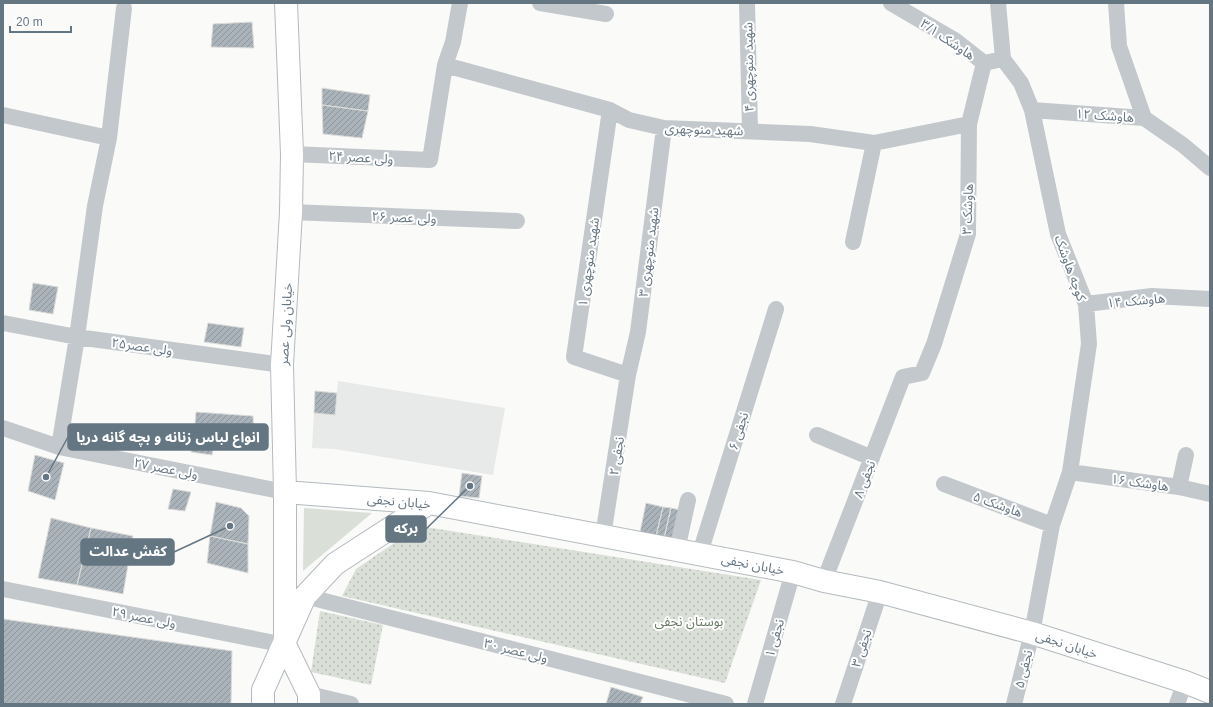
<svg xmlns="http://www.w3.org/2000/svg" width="1213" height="707" font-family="Helvetica,'Noto Sans Arabic',sans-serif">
<defs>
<pattern id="park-dots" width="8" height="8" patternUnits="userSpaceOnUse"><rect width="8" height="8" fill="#dadfd7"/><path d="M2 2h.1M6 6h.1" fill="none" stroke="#b4b9b4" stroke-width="1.8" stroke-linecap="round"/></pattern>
<pattern id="building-hatch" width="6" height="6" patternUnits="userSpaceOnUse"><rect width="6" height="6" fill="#aab3b9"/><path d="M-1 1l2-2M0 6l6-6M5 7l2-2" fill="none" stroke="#8e969c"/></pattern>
</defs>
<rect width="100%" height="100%" fill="#fafaf8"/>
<path fill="#e8e9e9" d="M338 381 505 408 493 475 335 449 312 448 314 413 335 414Z"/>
<path fill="#dadfd7" d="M304 508 372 513 303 571Z"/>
<path fill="url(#park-dots)" d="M419 526 761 580 725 683 342 596 356 569Z
M320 611 383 625 371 685 311 672Z"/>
<path fill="url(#building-hatch)" stroke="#dcdcda" d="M252 22 254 48 211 47 213 24Z
M322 88 370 95 368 111 322 105Z
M322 105 368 111 362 138 323 134Z
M33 283 58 287 53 314 29 310Z
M208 323 244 328 241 347 204 342Z
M315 391 337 393 335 415 314 413Z
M196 412 253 416 254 439 194 437Z
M194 437 215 438 212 455 191 452Z
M35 455 64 463 55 500 28 491Z
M462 473 482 476 479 498 459 496Z
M173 489 191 492 185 511 168 509Z
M216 502 241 508 249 516 248 544 210 536Z
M646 503 663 507 656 536 640 532Z
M663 507 671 508 664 538 656 536Z
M671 508 681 510 674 540 664 538Z
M51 518 91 528 77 585 38 578Z
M91 528 133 536 123 594 77 585Z
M210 536 248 544V573L207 563Z
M3 619 232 651 231 704H3Z
M611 687 643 697 640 704H606Z"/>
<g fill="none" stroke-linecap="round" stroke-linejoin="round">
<defs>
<path id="secondary" d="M286 3 292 154 291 212 282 365 285 492V645L309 694V704
M285 492 429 503 793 572 824 581 880 592 1032 633 1185 682 1210 692
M263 704V690L305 596 335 564 429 503"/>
</defs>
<use href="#secondary" stroke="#b3babf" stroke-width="24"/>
<path stroke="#c3c8cc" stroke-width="16" d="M540 3 606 14
M747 3 750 130
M891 3 956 41 984 63
M998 3 1003 59 1021 83 1032 110 1058 234 1086 304 1089 344 1070 472 1052 525 1032 633 1014 704
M1116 3 1119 46 1144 118
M445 65 610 110 629 120 664 128 810 134 874 143 969 124
M610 110 574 357 628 375
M1032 110 1144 118 1183 145 1210 168
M3 115 109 138
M292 154 430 160 445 65 453 42 460 3
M291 212 517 221
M853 242 874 143
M1086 304 1152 296 1210 299
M3 323 77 337 282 365
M3 428 59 447 285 492
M817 435 872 458
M59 447 77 337 95 206 109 138 124 8
M1070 472 1179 487 1210 494
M944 484 1052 525
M1179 487 1186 455
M603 536 628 375 638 332 664 128
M677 550 688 500
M700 553 776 309
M824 581 903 377 922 373 934 344 968 234 969 124 984 63 1003 59
M3 589 285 645
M305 596 726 704
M309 694 351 704
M755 704 793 572
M843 704 880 592
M1177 704 1185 682"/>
<use href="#secondary" stroke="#fff" stroke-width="22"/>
</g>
<g text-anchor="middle" stroke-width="4" stroke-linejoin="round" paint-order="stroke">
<g font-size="13" fill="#657683" stroke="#fff">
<text transform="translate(948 39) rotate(34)" y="5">هاوشک ۳/۱</text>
<text transform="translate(748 67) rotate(-91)" y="5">شهید منوچهری ۴</text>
<text transform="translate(1105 115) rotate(4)" y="5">هاوشک ۱۲</text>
<text transform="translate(704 129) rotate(2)" y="5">شهید منوچهری</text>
<text transform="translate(361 157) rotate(3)" y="5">ولی عصر ۲۴</text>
<text transform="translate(967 209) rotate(-88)" y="5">هاوشک ۳</text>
<text transform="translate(404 217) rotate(2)" y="5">ولی عصر ۲۶</text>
<text transform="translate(648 252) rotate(-83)" y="5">شهید منوچهری ۳</text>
<text transform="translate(588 262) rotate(-82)" y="5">شهید منوچهری ۱</text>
<text transform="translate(1071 268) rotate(70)" y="5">کوچه هاوشک</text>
<text transform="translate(1136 300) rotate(-5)" y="5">هاوشک ۱۴</text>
<text transform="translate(285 324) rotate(-87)" y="5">خیابان ولی عصر</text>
<text transform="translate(142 346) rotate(8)" y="5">ولی عصر۲۵</text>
<text transform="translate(738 431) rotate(-73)" y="5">نجفی ۶</text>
<text transform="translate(616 456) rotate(-81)" y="5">نجفی ۲</text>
<text transform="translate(166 468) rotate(11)" y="5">ولی عصر ۲۷</text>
<text transform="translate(864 479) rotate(-69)" y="5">نجفی ۸</text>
<text transform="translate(1140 482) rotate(8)" y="5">هاوشک ۱۶</text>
<text transform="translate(399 501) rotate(5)" y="5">خیابان نجفی</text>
<text transform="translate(998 504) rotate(20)" y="5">هاوشک ۵</text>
<text transform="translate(753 564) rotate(11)" y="5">خیابان نجفی</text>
<text transform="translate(144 617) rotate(11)" y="5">ولی عصر ۲۹</text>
<text transform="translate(774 638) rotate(-74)" y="5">نجفی ۱</text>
<text transform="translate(1067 644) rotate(18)" y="5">خیابان نجفی</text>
<text transform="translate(861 648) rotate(-72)" y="5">نجفی ۳</text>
<text transform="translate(516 650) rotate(14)" y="5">ولی عصر ۳۰</text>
<text transform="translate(1023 669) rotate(-76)" y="5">نجفی ۵</text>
</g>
<g font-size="13" fill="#687a64" stroke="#fff">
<text x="689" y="626">بوستان نجفی</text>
</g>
</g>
<path fill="none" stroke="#657683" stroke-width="1.5" d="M46 477L68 437M470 486L426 529M230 526L174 552"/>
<g fill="#657683" stroke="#fff" stroke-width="1.5">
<circle cx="46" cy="477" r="4"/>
<circle cx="470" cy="486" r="4"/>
<circle cx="230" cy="526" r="4"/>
</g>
<g fill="#657683" stroke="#657683" stroke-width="1.5">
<rect x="68" y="424" width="200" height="26" rx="4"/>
<rect x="386" y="516" width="40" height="26" rx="4"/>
<rect x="81" y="539" width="93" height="26" rx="4"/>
</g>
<g font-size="14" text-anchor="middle" font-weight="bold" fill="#fff">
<text x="168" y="442">انواع لباس زنانه و بچه گانه دریا</text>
<text x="406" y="533">برکه</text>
<text x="128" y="556">کفش عدالت</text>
</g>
<rect width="1213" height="707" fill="none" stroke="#657683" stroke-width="8"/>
<path d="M10 26v6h61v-6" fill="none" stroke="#657683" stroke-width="2"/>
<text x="16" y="26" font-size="12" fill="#657683" stroke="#ffffff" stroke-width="3" paint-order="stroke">20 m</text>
</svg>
